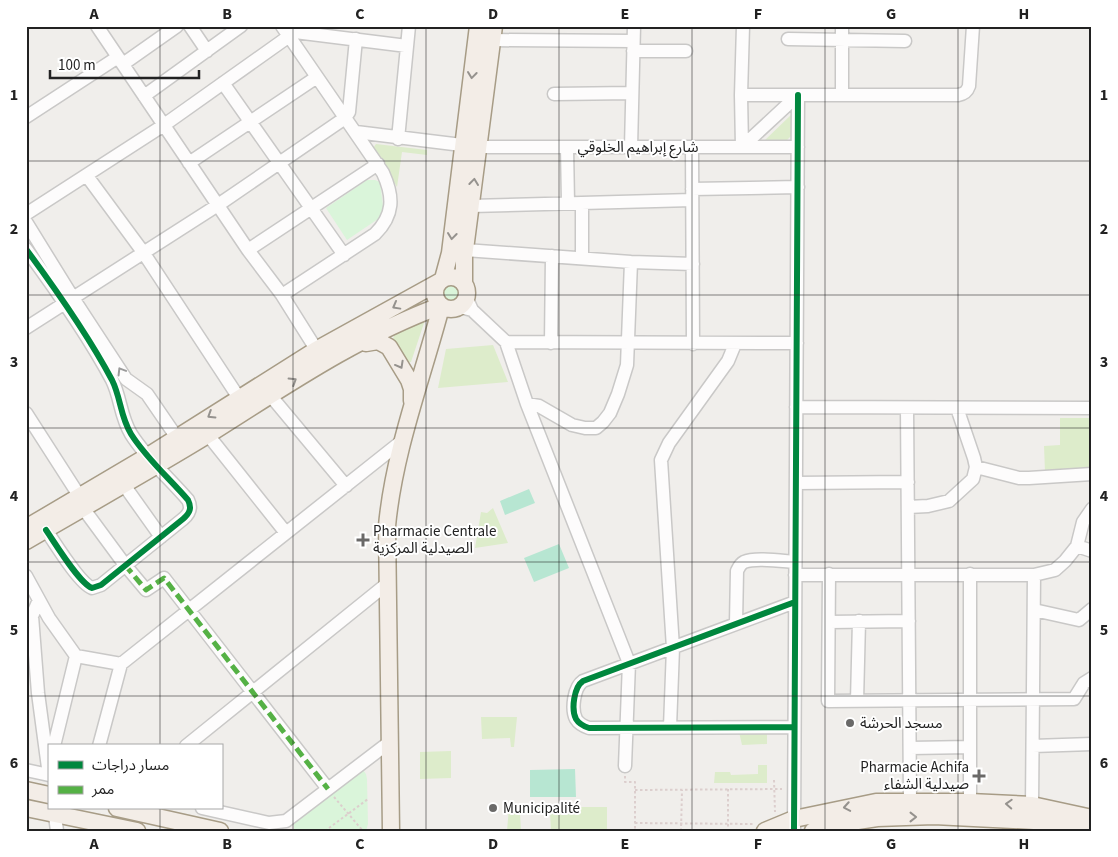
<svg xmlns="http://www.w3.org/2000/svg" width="1118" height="857" font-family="'Source Sans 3','Noto Sans Arabic',sans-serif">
<rect width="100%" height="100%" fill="#f0eeeb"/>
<path fill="#ddeccb" d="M792 114 793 134 787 140H765Z
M376 144 427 150V155L402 152 397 187 373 148Z
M422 320 424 323 411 362H407L393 339 394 335Z
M493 345 508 382 438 388 446 349Z
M1060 418H1091L1092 470 1045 472 1044 446 1060 445Z
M493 508 508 543 475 548 481 512 487 513Z
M481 717H517L514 747H511L510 738 482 739Z
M739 732H767V744L742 745Z
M451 751V778L420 779V752Z
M758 765H767V783H714L715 772H730L731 775 758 774Z
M509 807H607V831H551L550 812 520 813 521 831H507Z"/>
<path fill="#daf5da" d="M367 180H375L380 182 383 206 382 214 378 219 347 240 326 208Z
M443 294a8 8 0 1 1 16 0a8 8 0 1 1-16 0Z
M363 770 366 774 367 779 368 824 366 831H294V824Z"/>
<path fill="#b7e6d2" d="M529 489 535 503 505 515 500 501Z
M559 544 569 568 534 582 524 558Z
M575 769 576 797H530V770Z"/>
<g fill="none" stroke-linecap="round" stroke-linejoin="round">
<defs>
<path id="minor" d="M97 26 248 250 282 295 321 357
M190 26 207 51
M788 39 905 41
M492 40 633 41
M633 51H686
M123 64 177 26
M223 83 344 255
M554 94 632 93
M741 95H958C964 94 967 92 969 86L973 26
M842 95V26
M144 96 241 26
M26 117 118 57
M356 132 478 147H798
M398 139 409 26
M567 147 568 203
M631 147 634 26
M692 147 693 344
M742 147 741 95 743 26
M742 147 798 95
M189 163 317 77
M87 176 143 252 239 398
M692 189 798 187
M582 203V258
M471 206 692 200
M26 214 164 125 295 32 407 46
M26 222 73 298 126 379 147 394 182 445
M26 249C57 291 88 335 112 380 121 398 120 416 131 434 146 458 169 478 188 500 192 508 190 513 183 519L101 585 92 588C79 583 55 543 46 530
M248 250 378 164
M465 250 631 262 693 264
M282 295 375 234C394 215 394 197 383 173L282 26
M460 307 472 310 467 299
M472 310 506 342 797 343
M26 328 218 205 345 118 349 112 356 39
M506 342 527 404 629 663 625 766
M551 343 552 256
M270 395 346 486
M527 404 539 406 572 425 585 428H596L603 422 610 413 618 394 627 365 631 262
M796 407 1092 408
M907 408 910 801
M26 413 80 497
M208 435 286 533
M976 467 1019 478H1029L1092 474
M796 483 908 482
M124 485 161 537
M908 507 928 506 949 501 973 479 976 467 974 458 957 408
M83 508 125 565 146 590 164 578 328 789
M1077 546 1092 551
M829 574 828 701 1074 699 1084 683 1092 678
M970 574V802
M795 575H1034L1055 570 1065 561 1077 546 1083 522 1092 509
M26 576 49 618 76 656 121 664
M39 600 32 616 38 693 49 775
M1034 610 1079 620 1092 609
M829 622 909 621
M736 623 737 571C739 567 740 564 744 562 755 557 782 561 795 562
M857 701 859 621
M670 727 673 648 661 460 669 443 728 361 735 344
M794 727 589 728C583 726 579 724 576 719 571 709 574 687 583 681L795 602
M54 746 76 656
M99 746 121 664 402 441
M186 746 388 583
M1033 746 1092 744
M910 748 970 747
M26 770 49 775
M1032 805 1034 575
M54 808 57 831
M202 808 269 823 286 821 391 741
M794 831 798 95"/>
<path id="major" d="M435 293a16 16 0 1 1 32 0a16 16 0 1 1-32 0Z
M443 279 450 253 478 26
M464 283V257L494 26
M366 343 378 341 389 347 409 380 412 389V401
M26 528 148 456 316 350 439 282
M26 541C86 506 147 472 206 436 281 389 356 337 440 306
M26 790 49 795
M26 808 137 831
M117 808 220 831
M391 831 387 526C394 451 422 379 441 307
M765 831 794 819 876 802H970L1032 805 1092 818
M813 831 838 824 877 818 934 816 1034 821 1084 831"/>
</defs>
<use href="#minor" stroke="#c9c8c7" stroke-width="15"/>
<use href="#major" stroke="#a79c86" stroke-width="19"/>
<path stroke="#dccecd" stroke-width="2" stroke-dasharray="2.5 2.5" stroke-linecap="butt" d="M625 776V782H635V831
M774 780 775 812
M728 789V831
M635 790 782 789
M334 797 363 831
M635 823 753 824
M325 831 368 799
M681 831 682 790"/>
<use href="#minor" stroke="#fdfcfc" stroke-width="12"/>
<use href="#major" stroke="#f3ede7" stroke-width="16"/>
<path stroke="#55b145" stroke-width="5" stroke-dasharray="10 5" stroke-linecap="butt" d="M125 565 146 590 164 578 328 789"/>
<defs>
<path id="cycleway" d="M26 249C57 291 88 335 112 380 121 398 120 416 131 434 146 458 169 478 188 500 192 508 190 513 183 519L101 585 92 588C79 583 55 543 46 530
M794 727 589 728C583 726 579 724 576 719 571 709 574 687 583 681L795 602
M794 831 798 95"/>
</defs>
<use href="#cycleway" stroke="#fff" stroke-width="9"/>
<use href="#cycleway" stroke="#00873e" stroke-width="6"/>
</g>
<defs><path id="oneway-chevron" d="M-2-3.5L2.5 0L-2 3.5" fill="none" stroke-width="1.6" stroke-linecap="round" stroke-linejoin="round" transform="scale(1.25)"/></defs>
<g stroke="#95928e">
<use href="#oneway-chevron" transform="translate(472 75) rotate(97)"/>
<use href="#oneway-chevron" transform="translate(474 182) rotate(-83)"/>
<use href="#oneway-chevron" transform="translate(452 236) rotate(97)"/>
<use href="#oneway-chevron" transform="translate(396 306) rotate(151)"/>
<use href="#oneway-chevron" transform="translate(400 365) rotate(61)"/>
<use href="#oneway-chevron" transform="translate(293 381) rotate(-32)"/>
<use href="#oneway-chevron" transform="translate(211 415) rotate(148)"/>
<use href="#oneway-chevron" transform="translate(1009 804) rotate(-177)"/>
<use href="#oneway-chevron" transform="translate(847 807) rotate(170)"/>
<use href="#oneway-chevron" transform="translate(913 817)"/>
</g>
<use stroke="#9a9a9a" href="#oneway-chevron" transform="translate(121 371) rotate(-121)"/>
<path fill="none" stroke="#222" stroke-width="1" stroke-opacity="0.55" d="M160 26V746M293 26V831M426 26V831M559 26V831M692 26V831M825 26V831M958 26V831M26 161H1092M26 295H1092M26 428H1092M26 562H1092M26 696H1092M160 808V831"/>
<g fill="#6a6968" stroke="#fff" stroke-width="2">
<path d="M360.5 532.5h5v5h5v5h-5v5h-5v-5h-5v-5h5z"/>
<circle cx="850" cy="723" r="5"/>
<path d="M976.5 768.5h5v5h5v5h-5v5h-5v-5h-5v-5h5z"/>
<circle cx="493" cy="808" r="5"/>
</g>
<g text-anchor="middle" stroke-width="4" stroke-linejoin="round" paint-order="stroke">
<g font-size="15" fill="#222" stroke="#fff">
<text x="638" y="152">شارع إبراهيم الخلوقي</text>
</g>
<g font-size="15" fill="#222" stroke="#fff" text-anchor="start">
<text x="373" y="536">Pharmacie Centrale<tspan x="373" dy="17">الصيدلية المركزية</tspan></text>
<text x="860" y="728">مسجد الحرشة</text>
<text x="969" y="772" text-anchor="end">Pharmacie Achifa<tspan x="969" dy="17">صيدلية الشفاء</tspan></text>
<text x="503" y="813">Municipalité</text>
</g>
</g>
<rect width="1118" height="857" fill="none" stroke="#ffffff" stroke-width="55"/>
<rect x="48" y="744" width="175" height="65" fill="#ffffff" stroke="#a7a7a7"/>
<rect x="58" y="761" width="25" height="8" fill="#00873e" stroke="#a7a7a7"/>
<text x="92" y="770" font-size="15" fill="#222222">مسار دراجات</text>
<rect x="58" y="786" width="25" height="8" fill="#55b145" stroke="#a7a7a7"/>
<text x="92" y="794" font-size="15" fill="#222222">ممر</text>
<path d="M50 70v8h149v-8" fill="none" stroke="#222222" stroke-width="2.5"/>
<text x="58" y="70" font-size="15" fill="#222222" stroke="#ffffff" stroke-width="4" paint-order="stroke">100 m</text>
<rect x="28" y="28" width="1062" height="802" fill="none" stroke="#222" stroke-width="2"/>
<g font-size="16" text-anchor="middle" font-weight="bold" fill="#222">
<text x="94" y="19">A</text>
<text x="227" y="19">B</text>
<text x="360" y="19">C</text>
<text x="493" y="19">D</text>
<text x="625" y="19">E</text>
<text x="758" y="19">F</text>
<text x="891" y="19">G</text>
<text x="1024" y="19">H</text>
<text x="14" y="100">1</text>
<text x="1104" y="100">1</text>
<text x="14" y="234">2</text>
<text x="1104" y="234">2</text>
<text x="14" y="367">3</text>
<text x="1104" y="367">3</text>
<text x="14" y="501">4</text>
<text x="1104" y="501">4</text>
<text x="14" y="635">5</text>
<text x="1104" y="635">5</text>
<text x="14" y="768">6</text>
<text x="1104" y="768">6</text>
<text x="94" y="849">A</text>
<text x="227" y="849">B</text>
<text x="360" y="849">C</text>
<text x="493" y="849">D</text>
<text x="625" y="849">E</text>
<text x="758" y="849">F</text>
<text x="891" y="849">G</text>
<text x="1024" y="849">H</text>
</g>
</svg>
